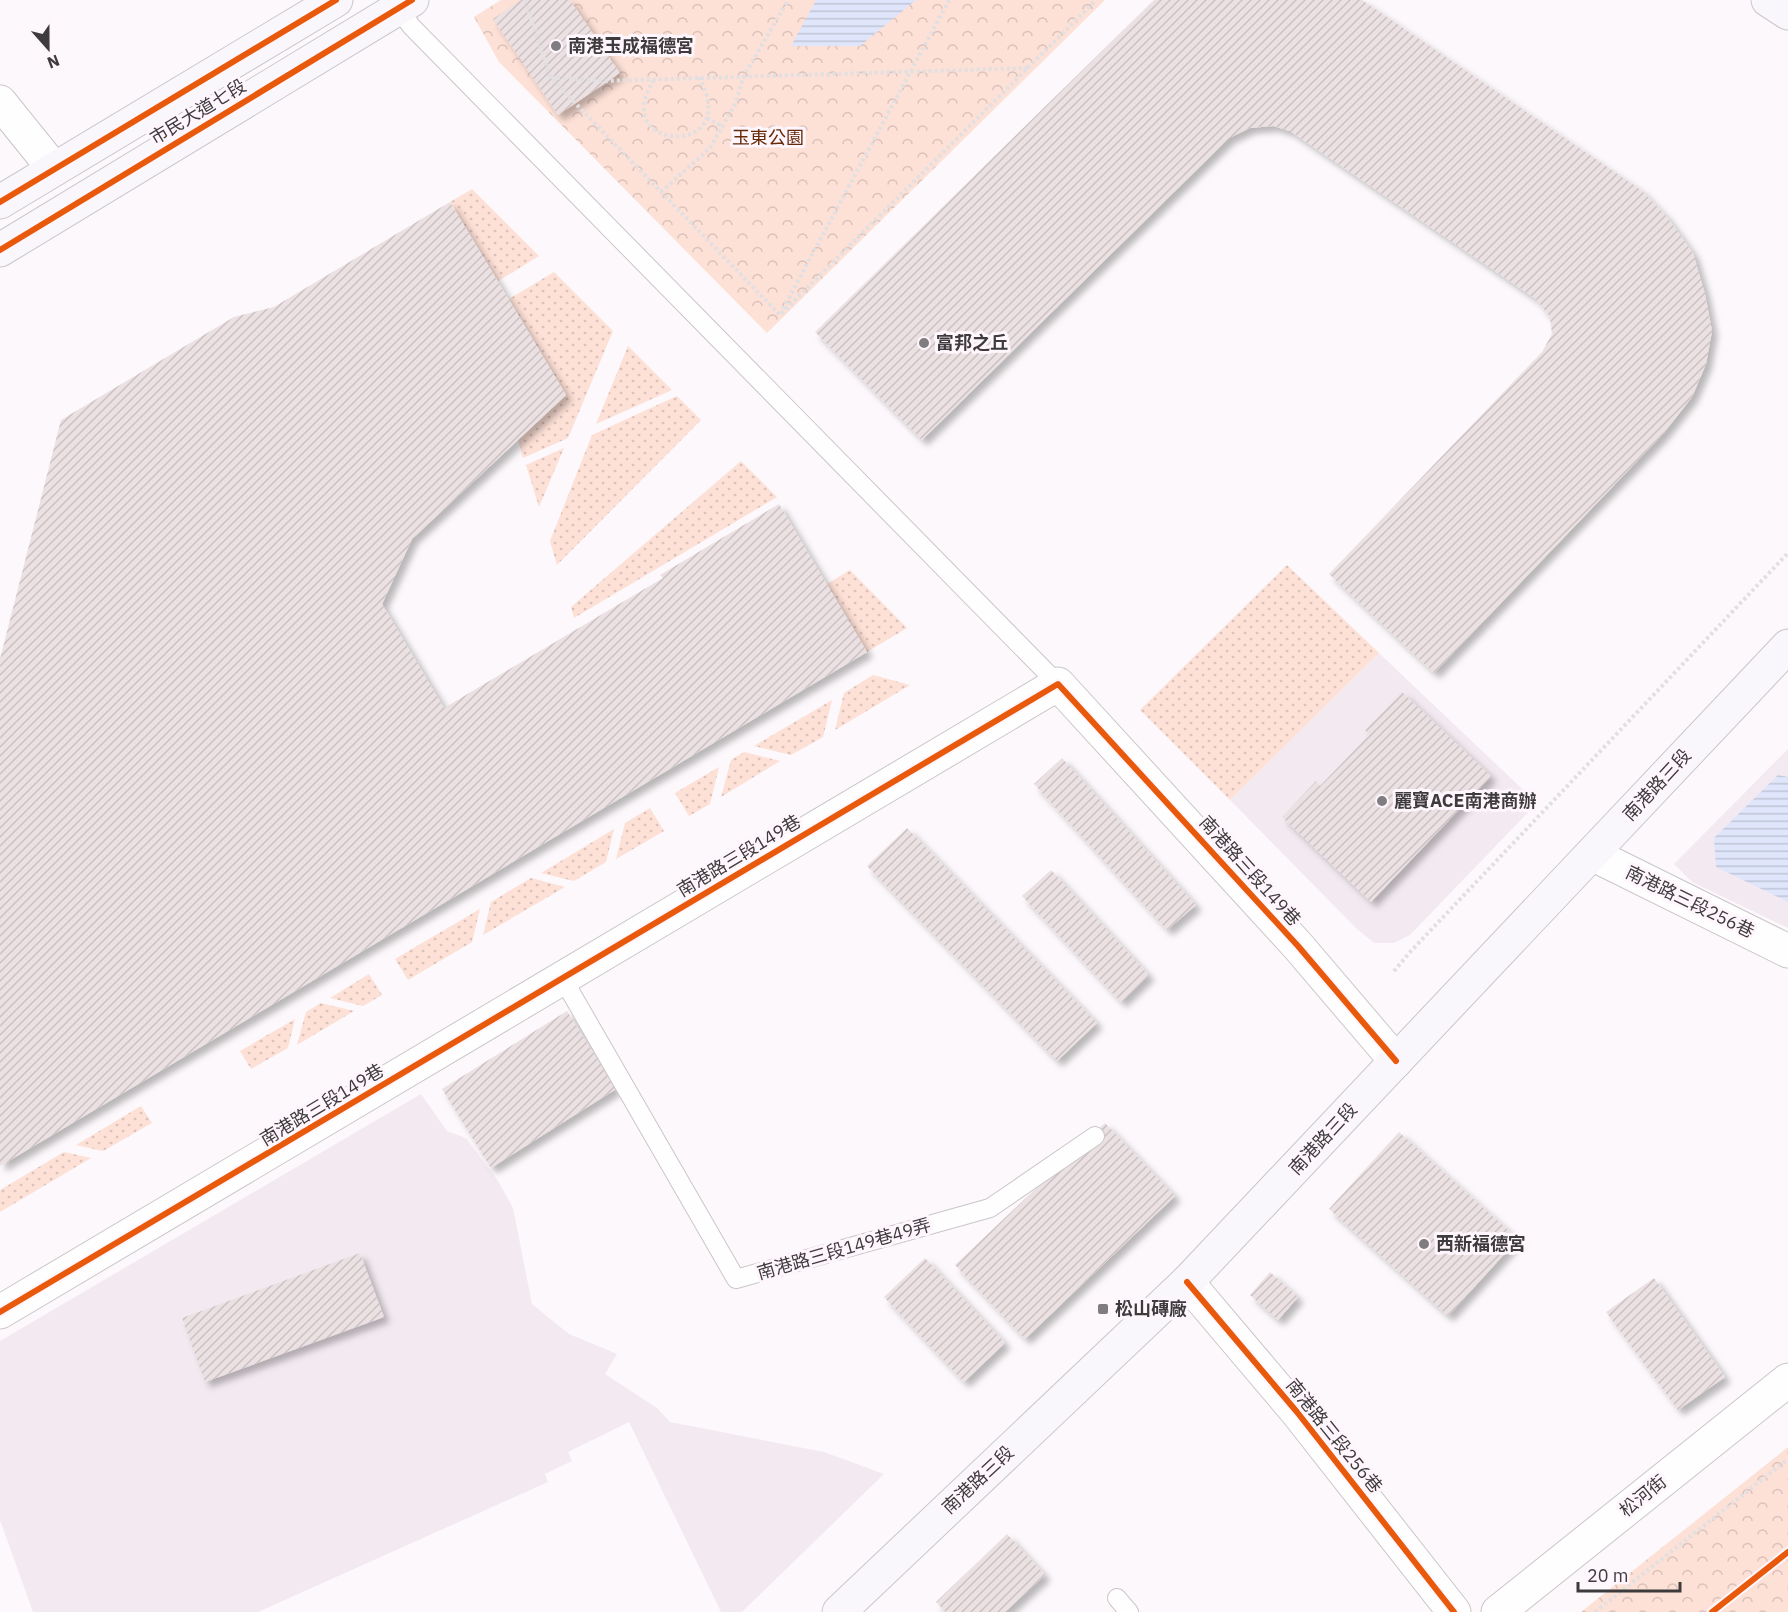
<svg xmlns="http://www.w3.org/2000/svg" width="1788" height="1612" font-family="'IBM Plex Sans','Noto Sans TC',sans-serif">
<defs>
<pattern id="grass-dots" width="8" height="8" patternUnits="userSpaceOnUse" patternTransform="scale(1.5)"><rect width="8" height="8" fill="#fde0d6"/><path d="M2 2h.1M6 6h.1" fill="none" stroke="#dac1b9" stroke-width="1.8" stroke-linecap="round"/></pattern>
<pattern id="forest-crowns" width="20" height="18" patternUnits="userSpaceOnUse" patternTransform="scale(1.5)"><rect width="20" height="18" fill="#fde0d6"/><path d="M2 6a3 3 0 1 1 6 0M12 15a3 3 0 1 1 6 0" fill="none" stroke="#dac1b9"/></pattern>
<pattern id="water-rules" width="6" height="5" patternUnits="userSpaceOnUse" patternTransform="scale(1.5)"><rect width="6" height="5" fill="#dfe5fa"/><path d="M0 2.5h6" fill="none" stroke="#c0c5d7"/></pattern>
<pattern id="building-hatch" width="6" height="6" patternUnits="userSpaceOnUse" patternTransform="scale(1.5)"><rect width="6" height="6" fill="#ebe0e2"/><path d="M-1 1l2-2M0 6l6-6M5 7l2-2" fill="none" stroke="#cbc1c3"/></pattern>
<filter id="shadow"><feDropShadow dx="5.5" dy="5.5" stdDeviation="3" flood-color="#0004"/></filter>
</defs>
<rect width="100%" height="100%" fill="#fcf8fb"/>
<path fill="#f3eaf1" d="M1379 653 1537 803 1410 935 1394 943H1374L1357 929 1230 800Z
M1788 749V928L1692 882 1674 864Z
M421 1094 447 1131 466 1138 498 1181 513 1208 532 1304 569 1334 617 1354 605 1374 657 1408 670 1422 824 1452 884 1474 742 1612H721L629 1422 568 1452 572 1461 545 1474 548 1482 258 1612H33L0 1520V1341Z"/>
<path fill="url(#grass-dots)" d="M472 189 539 256 498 281 450 202Z
M554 272 613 331 568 438 523 458 518 440 566 395 509 299Z
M628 346 672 390 596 424Z
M677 396 701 420 557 565 550 541 592 435Z
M564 448 539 507 526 465Z
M741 461 777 497 574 618 571 607Z
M1287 565 1379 653 1230 800 1140 710Z
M850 570 907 628 867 652 827 584Z
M873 675 910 685 835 730 844 693Z
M832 700 823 737 791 755 754 746Z
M744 752 780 761 721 797 731 760Z
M719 767 710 804 689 816 675 793Z
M650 808 664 831 616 859 625 823Z
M614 829 606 862 574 881 541 873Z
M531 878 565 887 483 935 491 902Z
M480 909 472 942 408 980 395 959Z
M369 974 382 995 363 1006 330 998Z
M321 1003 354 1011 297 1045 306 1012Z
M295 1019 288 1048 251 1069 240 1051Z
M141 1106 152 1123 103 1151 76 1145Z
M64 1152 91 1158 0 1212V1190Z"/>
<path fill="url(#forest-crowns)" d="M501 0H1105L767 333 499 62 474 17Z
M1788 1447V1612H1581L1782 1452Z"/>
<path fill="url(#water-rules)" d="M816 0H916L860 46H791Z
M1778 775 1788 777V902L1716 867 1714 838Z"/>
<path fill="url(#building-hatch)" filter="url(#shadow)" d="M521 0H570L620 73 558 115 493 19Z
M1154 0H1362L1641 190 1667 217 1693 253 1705 294 1712 331 1706 364 1692 397 1663 434 1434 673 1329 574 1542 352 1552 334 1550 317 1536 299 1290 131 1273 126 1250 128 1229 138 922 440 815 332Z
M450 202 566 395 412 539 382 604 444 708 663 578 660 575 779 504 867 652 0 1166V659L61 420 234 317 274 307Z
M1402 692 1491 776 1371 902 1282 817 1316 781 1320 786 1369 735 1365 730Z
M1062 758 1196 905 1167 930 1034 784Z
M907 828 1097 1023 1057 1061 867 866Z
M1051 870 1149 975 1121 1002 1022 896Z
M567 1011 616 1089 491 1168 442 1089Z
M1105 1123 1175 1196 1025 1339 955 1265Z
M1399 1132 1518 1239 1448 1316 1329 1209Z
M360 1253 384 1317 205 1382 182 1318Z
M925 1258 1005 1343 964 1382 884 1297Z
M1270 1272 1298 1297 1278 1320 1250 1295Z
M1654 1278 1725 1377 1678 1410 1606 1312Z
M1007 1534 1045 1575 1005 1612H946L936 1602Z"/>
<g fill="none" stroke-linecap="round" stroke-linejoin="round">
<defs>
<path id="lane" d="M398 9 412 27 1058 684
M563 979 736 1279 990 1208 1095 1136
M1117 1598 1129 1612"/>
<path id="street" d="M0 102 54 169
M1592 854 1788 951
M1187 1282 1297 1412 1454 1612
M0 1312 1058 684 1298 946 1396 1061
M1498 1612 1788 1380"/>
<path id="secondary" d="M1768 0 1788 13
M0 202 336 0
M0 250 412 0
M839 1612 1187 1282 1788 646"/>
</defs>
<use href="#lane" stroke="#cac6c9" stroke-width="20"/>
<use href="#street" stroke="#cac6c9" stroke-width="35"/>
<use href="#secondary" stroke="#cac6c9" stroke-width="35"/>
<path stroke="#e1dfe1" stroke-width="4" stroke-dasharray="3 3" stroke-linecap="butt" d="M525 0 550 77 780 315 1096 0
M551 77 604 81 1028 68
M654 80C606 152 745 159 699 78
M707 118 724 127
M661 192 710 148 735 104 744 76 788 0
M783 309 949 0
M1394 971 1411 951 1788 553
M1595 1612 1788 1459"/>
<use href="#lane" stroke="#fffefe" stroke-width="18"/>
<use href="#street" stroke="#fffefe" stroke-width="33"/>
<use href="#secondary" stroke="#f9f7fb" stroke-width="33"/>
<defs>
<path id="cycleway" d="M0 202 336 0
M0 250 412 0
M1187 1282 1297 1412 1454 1612
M0 1312 1058 684 1298 946 1396 1061
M1712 1612 1788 1552"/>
</defs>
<use href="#cycleway" stroke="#fef6fc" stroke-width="10"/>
<use href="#cycleway" stroke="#e8590c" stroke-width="6"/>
</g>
<g fill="#807d80" stroke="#fef6fc" stroke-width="2">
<circle cx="556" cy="46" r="6"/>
<circle cx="924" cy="343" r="6"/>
<circle cx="1382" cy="801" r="6"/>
<circle cx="1424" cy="1244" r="6"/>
<rect x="1097" y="1303" width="12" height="12" rx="3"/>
</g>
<g text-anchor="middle" stroke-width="6" stroke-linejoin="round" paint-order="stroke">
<g font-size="18" font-weight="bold" fill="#3e3b3d" stroke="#fef6fc" text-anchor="start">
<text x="568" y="52">南港玉成福德宮</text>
<text x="936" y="349">富邦之丘</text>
<text x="1394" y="807">麗寶ACE南港商辦</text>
<text x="1436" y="1250">西新福德宮</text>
<text x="1115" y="1315">松山磚廠</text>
</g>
<g font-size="18" fill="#3e3b3d" stroke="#fef6fc">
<text transform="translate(198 112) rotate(-31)" y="6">市民大道七段</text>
<text transform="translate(1657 785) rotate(-47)" y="6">南港路三段</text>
<text transform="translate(739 856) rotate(-31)" y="6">南港路三段149巷</text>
<text transform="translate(1250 871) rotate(48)" y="6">南港路三段149巷</text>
<text transform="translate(1690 902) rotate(26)" y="6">南港路三段256巷</text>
<text transform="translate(322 1105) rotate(-31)" y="6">南港路三段149巷</text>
<text transform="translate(1323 1139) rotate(-47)" y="6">南港路三段</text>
<text transform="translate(844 1249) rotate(-16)" y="6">南港路三段149巷49弄</text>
<text transform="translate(1334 1436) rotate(51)" y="6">南港路三段256巷</text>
<text transform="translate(978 1480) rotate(-43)" y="6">南港路三段</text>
<text transform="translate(1643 1496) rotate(-39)" y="6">松河街</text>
</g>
<g font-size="18" fill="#662a08" stroke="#fef6fc">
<text x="768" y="144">玉東公園</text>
</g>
</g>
<g transform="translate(48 48) rotate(159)" stroke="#fef6fc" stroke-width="4.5" paint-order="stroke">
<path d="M0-4.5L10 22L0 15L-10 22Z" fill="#3e3b3d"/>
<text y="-9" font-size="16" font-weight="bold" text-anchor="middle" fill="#3e3b3d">N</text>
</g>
<path d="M1578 1582v9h102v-9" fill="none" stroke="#3e3b3d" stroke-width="3"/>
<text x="1587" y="1582" font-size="18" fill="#3e3b3d" stroke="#fef6fc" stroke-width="4.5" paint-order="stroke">20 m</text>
</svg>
